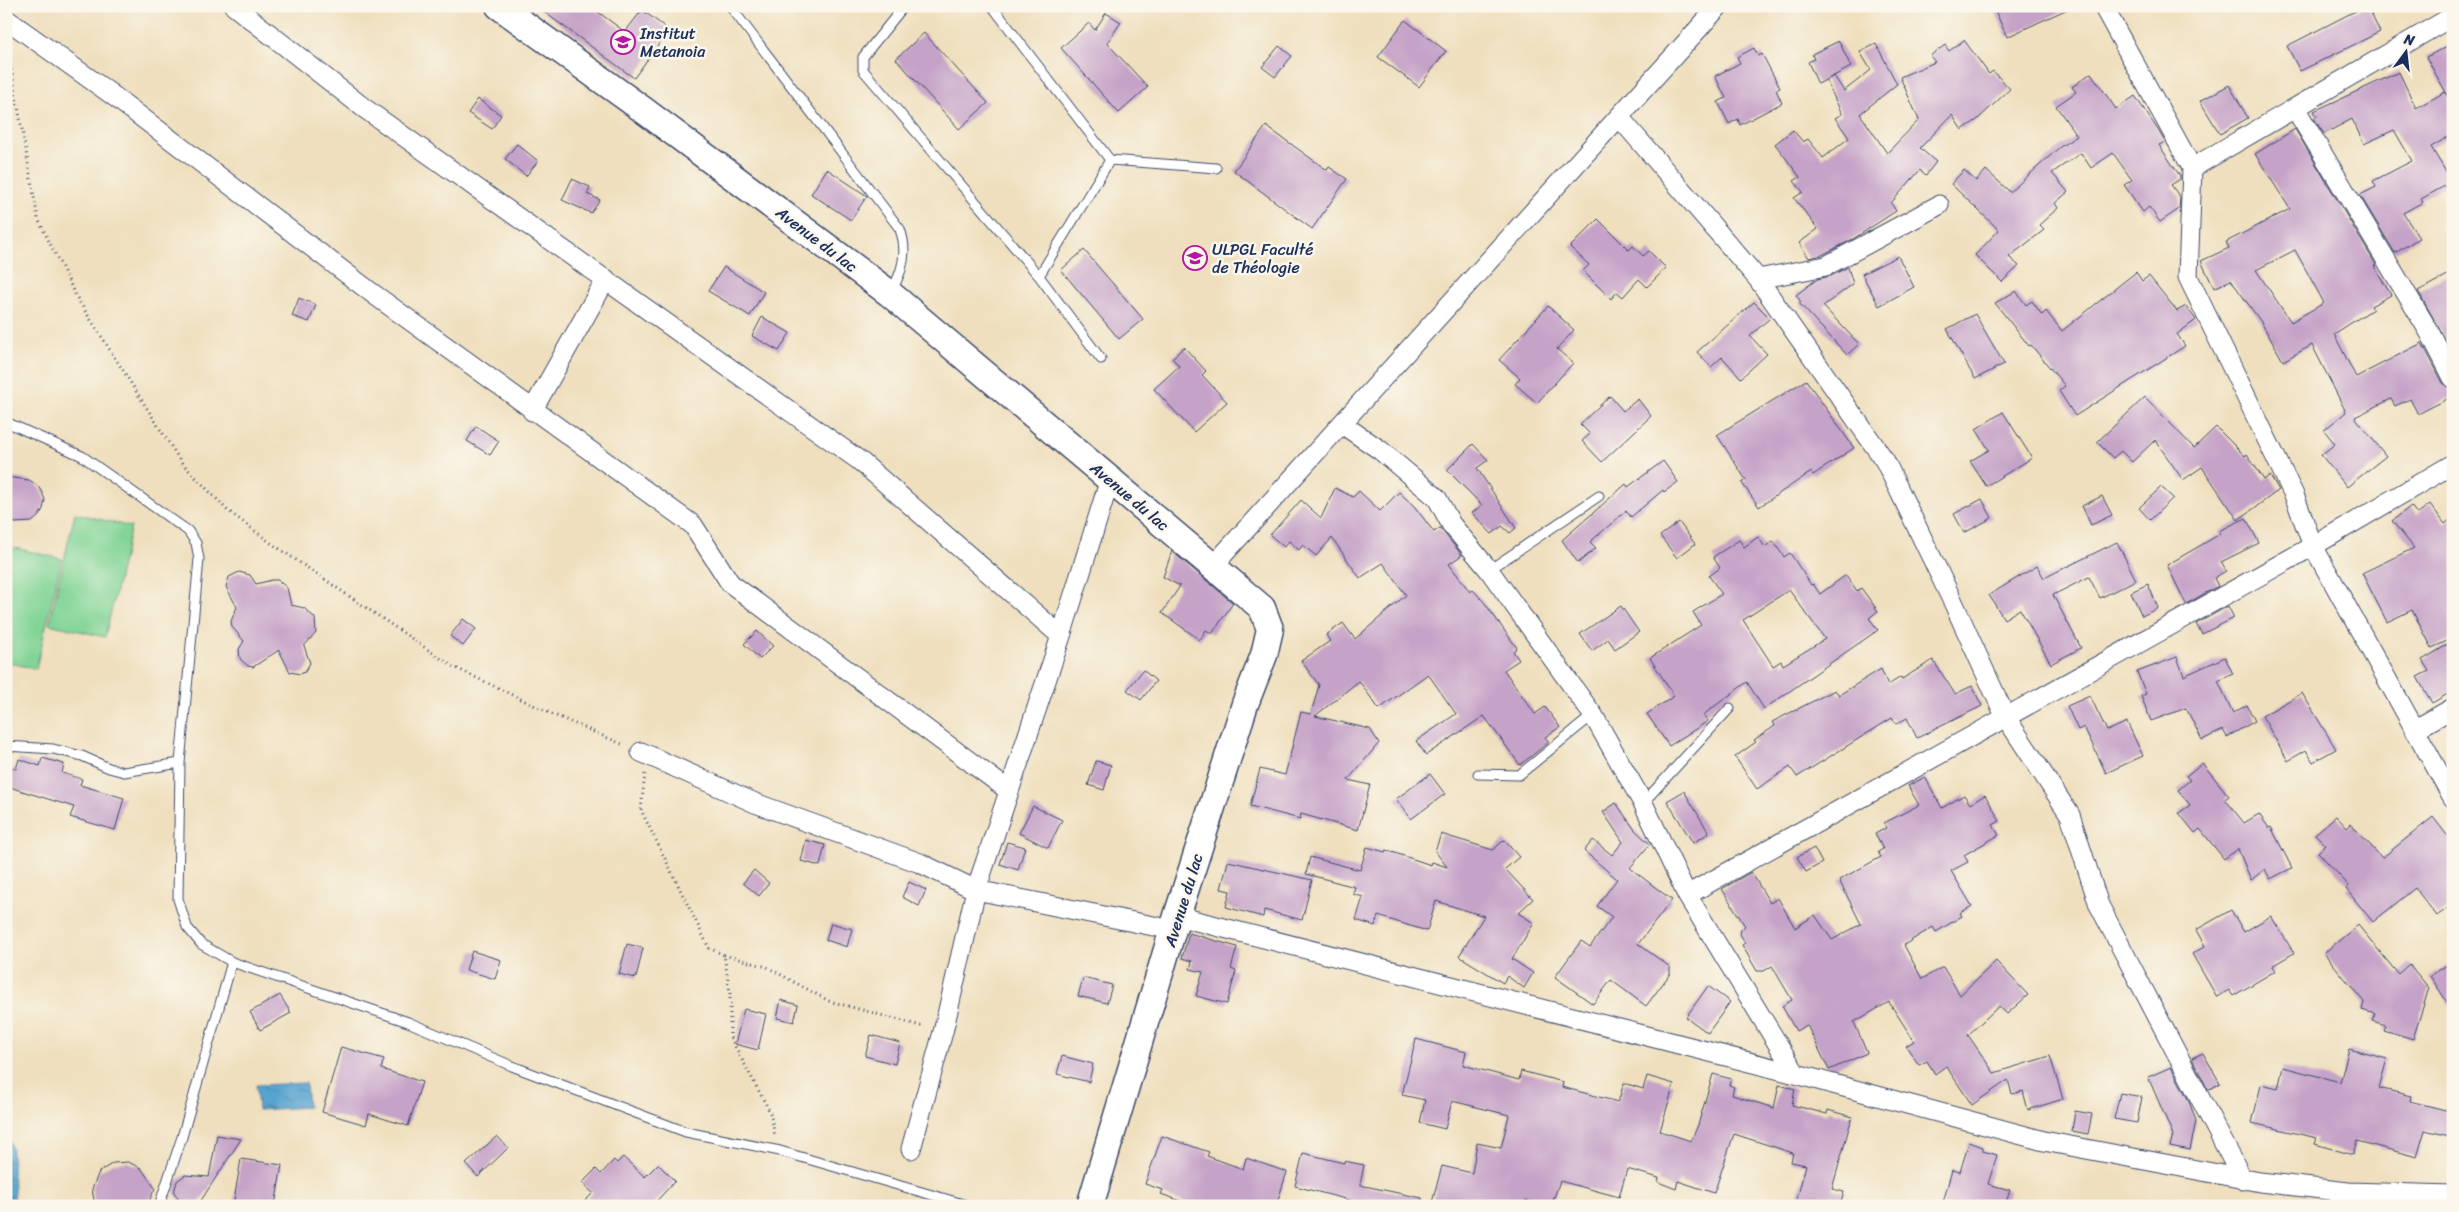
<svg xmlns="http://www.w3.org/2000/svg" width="2459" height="1212" font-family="Sriracha,sans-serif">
<defs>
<pattern id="water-ripples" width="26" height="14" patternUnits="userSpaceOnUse" patternTransform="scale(1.25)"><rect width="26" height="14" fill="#56a4cf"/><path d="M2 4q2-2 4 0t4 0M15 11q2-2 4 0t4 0" fill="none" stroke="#4686ab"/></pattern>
</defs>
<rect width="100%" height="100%" fill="#fbf7ec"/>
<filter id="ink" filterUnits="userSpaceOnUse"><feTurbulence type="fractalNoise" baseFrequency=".02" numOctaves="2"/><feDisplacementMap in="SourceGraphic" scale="10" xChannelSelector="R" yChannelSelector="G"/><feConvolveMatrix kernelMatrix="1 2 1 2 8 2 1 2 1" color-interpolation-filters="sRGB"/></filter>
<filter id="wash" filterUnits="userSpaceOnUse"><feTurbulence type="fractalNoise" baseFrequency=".0096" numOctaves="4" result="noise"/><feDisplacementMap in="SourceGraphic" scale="20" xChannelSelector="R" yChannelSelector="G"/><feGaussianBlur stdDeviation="1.12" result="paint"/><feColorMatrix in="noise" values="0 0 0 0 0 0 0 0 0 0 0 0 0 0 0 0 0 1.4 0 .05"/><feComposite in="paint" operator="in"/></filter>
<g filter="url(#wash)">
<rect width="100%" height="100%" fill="#efdfbe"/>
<path fill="#82d496" stroke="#4e827a" d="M75 513 131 527 105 637 49 624Z
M7 546 62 559 36 669 6 662Z"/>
<path fill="url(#water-ripples)" stroke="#386a96" d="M306 1083 308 1107 258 1110 256 1085Z
M6 1131 12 1149 15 1206H6Z"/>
<g id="blocks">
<path fill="#c5a2c7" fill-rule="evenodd" d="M536 6H590L625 32 642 10 669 30 634 78Z
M1993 6H2074L2007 37Z
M2365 6H2367L2380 32 2300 71 2287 46Z
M1106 13 1121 22 1107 43 1148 87 1119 113 1061 48 1089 23 1095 30Z
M1405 20 1446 51 1419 87 1378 57Z
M924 33 988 103 959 129 896 59Z
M1964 40 1989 74 1993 71 2010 89 1977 120 1962 130 1952 115 1920 148 1936 162 1926 175 1920 170 1891 203 1896 211 1853 239 1822 255 1809 258 1799 243 1818 229 1794 198 1803 192 1794 181 1800 177 1775 144 1793 130 1803 142 1808 139 1823 158 1849 138 1835 118 1842 114 1826 80 1834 76 1844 91 1871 70 1860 52 1876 44 1897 84 1860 114 1887 153 1919 120 1900 77 1935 62 1930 56 1945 45 1949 51Z
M1839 41 1851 67 1818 84 1808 62 1814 59 1812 54Z
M2453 43V105L2426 57Z
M1279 46 1292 56 1275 77 1262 67Z
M1754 48 1758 56 1762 54 1780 88 1776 90 1782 103 1740 125 1738 119 1729 124 1718 102 1726 98 1715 76 1740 63 1737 57Z
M2399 72 2416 108 2445 92 2453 106V134L2431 147 2452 182 2421 199 2423 202 2403 213 2419 238 2395 253 2360 195 2376 187 2373 181 2412 161 2394 130 2364 144 2352 119 2324 134 2314 118 2317 116 2314 111Z
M2091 73 2116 109 2135 96 2158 130 2165 142 2159 145 2180 176V179L2171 185 2180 197 2179 209 2160 222 2149 207 2143 212 2124 185 2132 180 2113 153 2091 168 2081 153 2052 173 2068 192 2055 203 2058 208 2039 225 2044 230 2009 257 2019 266 2002 282 1975 255 1999 230 1951 184 1964 170 1976 181 1986 170 2010 192 2060 147 2077 136 2056 106 2076 92 2072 87Z
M2229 85 2248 118 2220 134 2200 101Z
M478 99 501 115 492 129 468 113Z
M1266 126 1327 170 1329 167 1347 179 1312 229 1234 171Z
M2295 129 2376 265 2374 266 2391 295 2371 306 2373 309 2334 334 2356 377 2422 343 2443 383 2453 389V396L2418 414 2410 399 2395 406 2391 399 2355 417 2386 456 2347 487 2321 455 2335 444 2324 430 2346 412 2312 345 2283 361 2261 322 2231 280 2214 288 2201 261 2229 248 2226 242 2290 209 2255 154ZM2295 250 2324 303 2291 322 2256 270Z
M517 144 538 161 526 176 505 159Z
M827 169 867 196 851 220 811 194Z
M572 179 590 187 587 194 600 200 591 213 562 200Z
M1598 219 1629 250 1633 246 1643 256 1649 251 1666 268 1647 287 1639 279 1623 297 1617 292 1611 299 1583 271 1589 265 1570 247Z
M1084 250 1143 319 1119 339 1061 270Z
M1898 256 1914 287 1879 306 1862 274Z
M724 267 764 292 750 316 708 291Z
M1848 267 1853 284 1823 306 1859 344 1847 355 1799 303 1801 302 1796 295 1817 279 1831 276Z
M2136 272 2142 281 2149 276 2177 311 2186 306 2196 320 2177 334 2185 346 2075 416 2059 391 2065 386 2031 345 2029 346 1995 303 2016 291 2026 305 2032 301 2042 315 2046 311 2062 331Z
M2453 272V353L2418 291Z
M299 298 316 305 309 322 292 316Z
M1754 302 1770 318 1750 336 1767 354 1741 378 1722 357 1711 367 1697 352Z
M1548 306 1574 330 1557 349 1573 363 1537 403 1515 384 1520 378 1499 360Z
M1975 314 2004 364 1975 379 1947 329Z
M762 317 790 333 779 351 752 336Z
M1184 347 1206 371 1202 375 1227 402 1194 432 1154 389 1179 366 1172 358Z
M1806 380 1854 448 1813 475 1811 472 1759 507 1742 483 1746 480 1717 435Z
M1610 396 1623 411 1638 399 1651 416 1602 462 1582 441 1590 434 1580 424Z
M2145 397 2194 448 2216 427 2245 456 2247 454 2264 480 2270 475 2279 490 2238 520 2202 467 2183 480 2155 440 2132 462 2121 451 2113 458 2097 442Z
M2003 412 2032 458 1986 486 1970 461 1989 450 1976 429Z
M476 426 499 441 490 455 467 441Z
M1473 444 1488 460 1477 468 1516 528 1510 533 1502 526 1492 534 1472 513 1482 505 1447 470Z
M1663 461 1678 482 1664 492 1663 490 1631 517 1626 511 1590 542 1596 548 1578 563 1562 540 1626 484 1628 487Z
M6 477 29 480 37 485 42 492 45 500 43 509 39 516 32 522 15 523 6 518Z
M2161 487 2173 498 2150 520 2139 508Z
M1335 488 1353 497 1359 491 1380 511 1399 492 1414 506 1434 532 1440 528 1462 555 1449 564 1470 592 1473 590 1484 602 1517 648 1513 651 1519 660 1504 670 1535 714 1545 707 1560 727 1545 737 1549 742 1520 765 1484 716 1426 755 1416 741 1456 714 1428 674 1379 709 1359 681 1315 716 1370 729 1379 743 1348 780 1370 785 1358 830 1301 814 1300 819 1250 806 1260 769 1285 775 1301 712 1311 714 1319 685 1301 661 1330 641 1326 635 1343 623 1355 639 1406 595 1383 563 1360 578 1332 538 1316 556 1303 545 1299 550 1289 541 1284 547 1270 535 1301 500 1321 518Z
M2102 496 2112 515 2091 525 2082 506Z
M1982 499 1992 518 1964 533 1954 514Z
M2430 504 2445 524 2453 517V638L2432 648 2412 610 2387 622 2362 573 2414 548 2392 521 2411 506 2417 514Z
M2246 518 2259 543 2221 562 2226 571 2214 578 2218 586 2186 604 2167 565 2220 534 2219 531Z
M1679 522 1695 544 1677 558 1660 536Z
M1758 537 1765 547 1773 541 1784 557 1790 553 1811 585 1813 584 1820 594 1846 575 1857 591 1861 588 1878 611 1869 618 1878 630 1764 709 1747 682 1703 715 1708 721 1669 746 1647 714 1674 696 1650 658 1701 625 1693 612 1722 594 1709 576 1720 568 1713 557 1739 540 1744 547ZM1789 590 1825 639 1783 665 1781 661 1773 666 1743 620Z
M2117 542 2136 580 2100 598 2089 577 2053 595 2081 648 2051 664 2020 609 2004 619 1989 595 2037 566 2044 578Z
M1172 551 1233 603 1212 634 1206 630 1200 640 1162 613 1180 586 1163 577Z
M239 572 250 575 256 584 272 580H278L287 588 291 605 304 608 315 618 316 633 304 646 310 663 305 672 300 674 290 672 279 650 253 667 248 666 240 659 239 649 244 641 232 627 231 621 237 607 226 587 229 577Z
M2148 584 2158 608 2142 616 2131 592Z
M1621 606 1639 632 1615 649 1608 639 1592 651 1580 634Z
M2228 606 2234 618 2202 634 2196 624Z
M463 619 476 629 463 646 450 636Z
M757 631 773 646 760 659 744 644Z
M2447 645 2453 654V691L2432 703 2417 677 2429 671 2422 660Z
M2177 657 2184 676 2225 657 2233 674 2218 681 2233 713 2247 705 2255 721 2227 737 2223 730 2202 740 2186 708 2151 721 2141 696 2146 694 2137 672Z
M1933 660 1955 694 1972 686 1982 706 1917 738 1907 718 1896 724 1892 718 1797 777 1790 767 1757 789 1735 757 1756 742 1754 740 1775 726 1772 722 1835 690 1839 695 1881 669 1888 685 1901 677 1902 679Z
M1143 670 1156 681 1141 700 1127 690Z
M2302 693 2336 749 2313 762 2306 750 2288 761 2262 716Z
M2090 696 2107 731 2127 722 2143 756 2106 773 2084 727 2078 730 2067 706Z
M42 758 64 764 62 773 82 779 80 785 124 798 115 830 70 817 74 807 6 786V766L16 769 19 759 40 766Z
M1096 761 1111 765 1104 790 1088 785Z
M2202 763 2229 796 2225 799 2244 823 2259 814 2269 828 2271 827 2292 868 2270 879 2265 869 2251 880 2238 849 2224 859 2200 829 2195 833 2179 813 2190 805 2178 790 2190 780 2186 776Z
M1430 774 1445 794 1411 819 1396 799Z
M1925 777 1942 808 1964 795 1970 804 1985 795 2000 821 1993 825 1999 835 1964 855 1968 862 1951 871 1972 906 1960 913 1962 916 1936 932 1933 927 1904 945 1922 979 1943 967 1960 995 1996 961 2028 995 2007 1014 1999 1006 1968 1035 1994 1073 2050 1056 2063 1099 2028 1110 2023 1091 2012 1094 2008 1080 1972 1105 1946 1066 1935 1074 1927 1061 1919 1065 1906 1046 1914 1041 1889 1002 1854 1022 1867 1053 1829 1070 1807 1025 1796 1031 1782 1006 1792 1000 1772 966 1764 971H1757L1742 945 1745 943 1739 932 1745 926 1722 889 1751 872 1770 903 1778 898 1795 928 1815 915 1832 940 1861 924 1839 880 1881 857 1878 852 1883 849 1875 834 1886 828 1884 823 1919 805 1908 786Z
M1684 791 1709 833 1693 843 1667 801Z
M1616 803 1635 830 1650 844 1630 868 1672 900 1638 944 1670 967V974L1646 1006 1611 980 1593 1004 1555 977 1581 941 1590 947 1612 917 1597 906 1617 879 1584 851 1593 840 1612 855 1623 842 1603 812Z
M1033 806 1062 820 1048 848 1019 833Z
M2336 816 2347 828 2351 824 2382 858 2433 817 2453 843V904L2437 916 2415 888 2373 922 2346 889 2349 886 2318 852 2326 845 2315 834Z
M1441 834 1493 850 1504 840 1519 857 1505 869 1533 899 1518 913 1534 923 1512 959 1533 973 1524 988 1507 976 1503 983 1459 956 1484 916 1436 901 1427 931 1378 916 1375 926 1356 920 1363 897 1353 894 1355 887 1306 874 1310 857 1360 870 1367 847 1385 852 1386 850 1431 865 1432 862 1447 867 1435 851Z
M806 840 825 845 820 866 801 861Z
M1007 842 1025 847 1018 870 1000 864Z
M1814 848 1822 863 1806 872 1797 857Z
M1228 861 1312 880 1302 920 1264 910 1263 917 1226 907 1230 891 1221 889Z
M754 870 769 883 759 896 743 883Z
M909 882 926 890 919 906 902 897Z
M2231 910 2244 932 2271 916 2294 953 2272 966 2275 971 2233 996 2229 990 2217 997 2192 954 2205 946 2196 930Z
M831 923 852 929 847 947 826 940Z
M2358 925 2398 974 2409 964 2429 988 2413 1039 2384 1030 2386 1025 2372 1021 2375 1014 2362 1010 2364 1002 2324 953Z
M1189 933 1237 947 1231 969 1236 971 1227 1004 1196 996 1203 972 1190 969 1192 961 1182 958Z
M627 944 643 948 636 978 619 974Z
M472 951 501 960 495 979 466 970Z
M2453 961V1011L2430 976Z
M1083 978 1112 985 1107 1003 1078 996Z
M1708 986 1730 1002 1708 1033 1686 1017Z
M280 995 291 1013 260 1030 250 1012Z
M781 1000 798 1005 794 1022 777 1018Z
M744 1009 766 1014 758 1050 735 1044Z
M871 1035 900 1043 895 1064 865 1056Z
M1416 1039 1466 1052 1463 1065 1519 1080 1521 1071 1563 1082 1562 1087 1618 1102 1624 1083 1643 1089 1647 1076 1674 1084 1660 1131 1691 1141 1698 1125 1713 1074 1731 1079 1729 1085 1734 1087 1732 1095 1774 1108 1779 1085 1795 1089 1792 1105 1827 1114 1828 1110 1852 1117 1832 1189 1844 1192 1840 1206H1795L1806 1165 1791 1162 1793 1153 1734 1134 1714 1193 1678 1181 1676 1189 1658 1182 1659 1178 1627 1169 1619 1197 1560 1181 1551 1206H1541L1526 1200 1524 1206H1431L1442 1166 1472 1173 1477 1143 1501 1148 1509 1115 1452 1101 1445 1129 1420 1123 1425 1100 1402 1095Z
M341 1047 384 1059 381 1069 422 1082 408 1126 369 1114 366 1125 322 1112Z
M2349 1049 2387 1059 2379 1088 2411 1096 2410 1101 2453 1112V1137L2425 1130 2417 1157 2357 1141 2353 1155 2315 1144 2317 1138 2252 1123 2261 1085 2278 1089 2283 1067 2340 1082Z
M2203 1053 2220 1083 2208 1090 2192 1058Z
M1062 1056 1093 1064 1089 1082 1057 1074Z
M2171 1067 2189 1101 2196 1121 2190 1150 2170 1146 2173 1135 2148 1077Z
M2120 1093 2142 1097 2137 1123 2114 1119Z
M2075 1111 2092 1114 2088 1134 2072 1131Z
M217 1135 241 1139 200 1202 192 1206 180 1202 174 1192 177 1181 185 1175 209 1177Z
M497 1136 508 1148 478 1177 466 1164Z
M1162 1136 1209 1152 1207 1156 1243 1169 1246 1158 1287 1172 1276 1206H1208L1194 1201 1192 1205 1161 1194 1163 1190 1145 1184Z
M1969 1142 1983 1147V1151L1997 1155 1988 1184 2010 1190 2005 1206H1942L1952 1170 1960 1172Z
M1303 1153 1344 1163V1161L1364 1165 1360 1185 1422 1198 1421 1206H1352L1353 1201 1295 1186Z
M623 1157 645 1177 658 1164 675 1181 652 1206H580L593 1193 582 1183 596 1169 601 1174 614 1160 617 1163Z
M241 1159 282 1165 275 1206H233Z
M128 1162 141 1168 155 1188 147 1206H95L92 1189 99 1172 113 1163Z"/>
</g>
</g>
<g filter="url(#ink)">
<use href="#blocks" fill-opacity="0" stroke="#3b496c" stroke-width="1"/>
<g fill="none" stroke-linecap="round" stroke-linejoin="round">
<defs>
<path id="service" d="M730 6 900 229C908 251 903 272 891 291
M904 6 863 57V70L1039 276 1101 359
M992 6 1110 160 1039 276
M1110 160 1216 168
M6 422 82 456 188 531 196 543 199 559 180 763 178 899 187 927 201 944 232 962 408 1022 512 1066 686 1132 780 1151 970 1206
M1489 570 1599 496
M6 746 53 749 82 756 109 768 124 772 180 763
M1478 774 1519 775 1593 715
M1643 803 1730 708
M159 1206 182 1137 232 962"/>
<path id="minor" d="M234 6 364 108 860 461 1061 636
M2103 6 2192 168 2188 277 2294 495 2313 546 2453 798
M6 19 111 94 372 293 693 525 730 583 1008 790
M2295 108 2430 333 2453 378
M1620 118 1758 279 1885 461 1954 604 2005 716 2070 815 2099 905 2243 1180
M2192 168 2453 16
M1758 279 1826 266 1939 205
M532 411 606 279
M1342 424 1380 450 1437 498 1451 524 1489 570 1593 715 1643 803 1687 895 1796 1074
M1213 566 1719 6
M2414 730 2453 708
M641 752 755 803 920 863 976 890 1173 930
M1687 895 2313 546 2453 464
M1177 916 1796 1074 2044 1141 2260 1182 2348 1192 2453 1195
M911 1149 943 1032 976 890 1061 636 1110 479"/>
<path id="secondary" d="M499 6 642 109 889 293 1262 608 1270 629 1264 655 1245 704 1177 916 1090 1206"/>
</defs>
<use href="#service" stroke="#3b496c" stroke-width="11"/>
<use href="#minor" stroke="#3b496c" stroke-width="21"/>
<use href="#secondary" stroke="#3b496c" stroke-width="29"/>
<path stroke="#3b496c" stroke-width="3" stroke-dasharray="1 4" stroke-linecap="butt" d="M7 45 38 219 77 298 181 462 227 510 271 543 452 666 552 714 624 745
M645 774 641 810 709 948 724 955 730 992V1037L770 1112 775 1136
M724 955 767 967 829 1001 925 1027"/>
<use href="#service" stroke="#fff" stroke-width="9"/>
<use href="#minor" stroke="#fff" stroke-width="19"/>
<use href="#secondary" stroke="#fff" stroke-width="26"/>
</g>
</g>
<defs>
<symbol id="university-ring" viewBox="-11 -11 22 22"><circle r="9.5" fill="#fbf7ec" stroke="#b5179e" stroke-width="1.5"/><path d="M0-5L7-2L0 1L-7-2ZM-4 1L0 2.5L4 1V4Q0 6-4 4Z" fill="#b5179e"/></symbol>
</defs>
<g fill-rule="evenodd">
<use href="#university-ring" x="609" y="28" width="28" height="28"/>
<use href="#university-ring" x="1181" y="244" width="28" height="28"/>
</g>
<g text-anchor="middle" stroke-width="5" stroke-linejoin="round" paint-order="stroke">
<g font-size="16" fill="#1b2f5e" stroke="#fbf7ec" text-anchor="start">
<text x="640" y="39">Institut<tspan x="640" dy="18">Metanoia</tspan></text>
<text x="1212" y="255">ULPGL Faculté<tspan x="1212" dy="18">de Théologie</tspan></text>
</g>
<g font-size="16" fill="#1b2f5e" stroke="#fbf7ec">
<text transform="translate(817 239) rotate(37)" y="6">Avenue du lac</text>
<text transform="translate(1130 496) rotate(40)" y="6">Avenue du lac</text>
<text transform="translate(1183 900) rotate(-73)" y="6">Avenue du lac</text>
</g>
</g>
<rect width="2459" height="1212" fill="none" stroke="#fbf7ec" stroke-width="25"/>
<g transform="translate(2406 52) rotate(15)" stroke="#fbf7ec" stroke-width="4" paint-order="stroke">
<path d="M0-4L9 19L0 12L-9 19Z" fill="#1b2f5e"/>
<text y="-8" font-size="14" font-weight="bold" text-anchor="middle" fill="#1b2f5e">N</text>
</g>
</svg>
